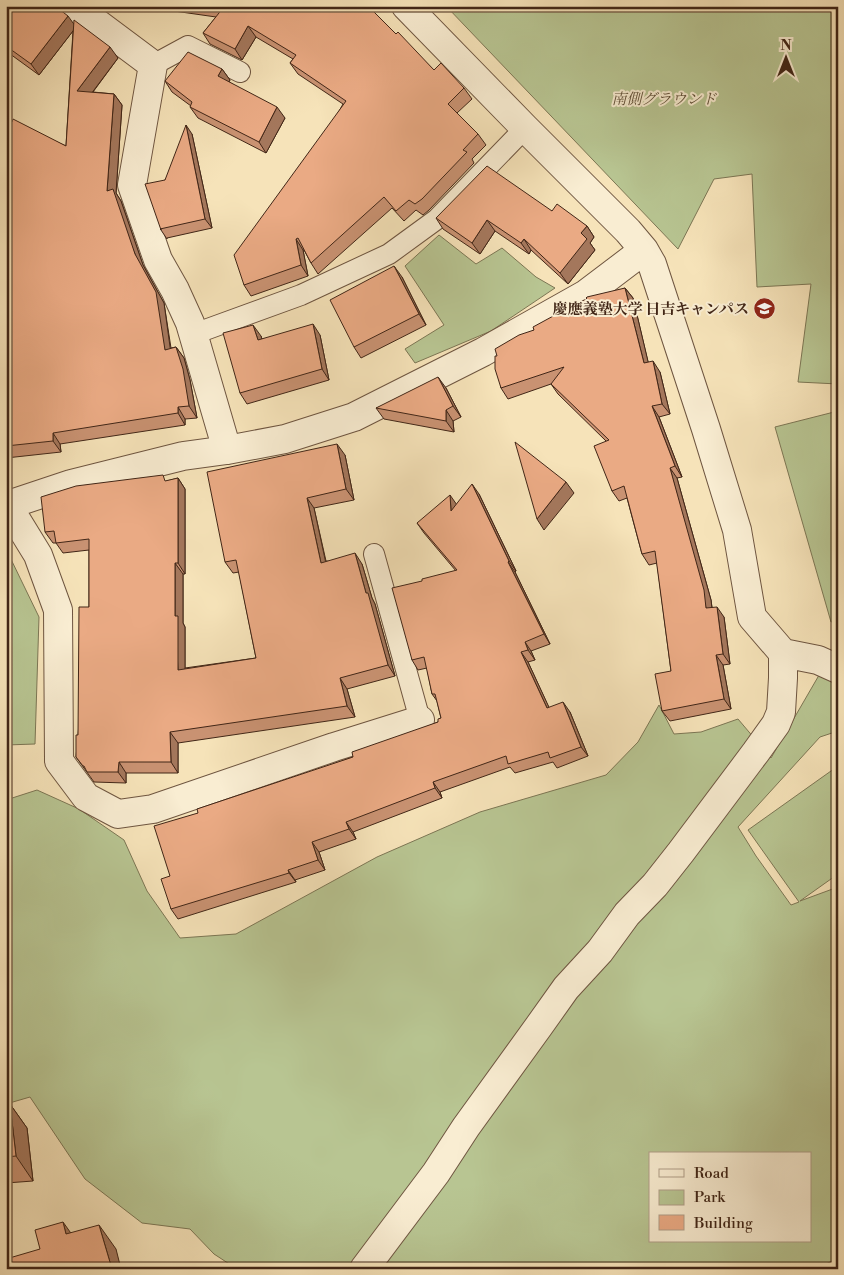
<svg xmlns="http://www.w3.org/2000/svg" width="844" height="1275" font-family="'Libre Bodoni','Noto Serif JP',serif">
<rect width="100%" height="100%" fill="#f6e3b9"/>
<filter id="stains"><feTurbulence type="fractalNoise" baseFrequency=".004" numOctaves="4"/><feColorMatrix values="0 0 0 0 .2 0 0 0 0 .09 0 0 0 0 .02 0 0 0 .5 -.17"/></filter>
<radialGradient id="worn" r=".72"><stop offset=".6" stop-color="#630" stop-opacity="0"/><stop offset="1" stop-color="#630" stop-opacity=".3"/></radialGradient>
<path fill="#b8c592" stroke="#7c7654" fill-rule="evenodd" d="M446 6H838V384L798 382 811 284 757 287 752 174 714 179 678 249Z
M439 235 476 264 502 248 536 277 555 288 491 331 415 363 405 349 444 325 405 266Z
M838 411V620L831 622 775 427Z
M6 549 39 617 35 744 6 745Z
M822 670 838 677V731L820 737 738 827 756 856 791 905 799 902 748 830 838 766V874L800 901 838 887V1258L816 1269H731L728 1266 679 1264 674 1269H237L214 1254 190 1229 142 1223 85 1179 30 1097 6 1104V800L37 790 79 809 124 840 147 891 180 938 236 934 377 857 480 812 606 775 638 742 659 705 674 734 701 732 738 719 771 758ZM650 1154H810V1241H650Z"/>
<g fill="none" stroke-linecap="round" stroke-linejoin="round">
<defs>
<path id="service" d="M153 65 188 46 240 72
M194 334 301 295 389 254 437 219 525 128
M374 554 420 720"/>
<path id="minor" d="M74 6 153 65 132 185 158 260 175 290 190 323 227 450
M6 503 38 555 58 610 59 761 86 797 118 814 153 809 334 747 420 720
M8 505 71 484 183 456 227 450 285 439 354 417 483 352 586 294 644 250
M783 653 818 660 838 669
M364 1269 436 1173 466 1127 539 1026 566 988 600 951 627 914 655 885 681 852 756 752 776 724 781 712 783 678V653L752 617 737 530 706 429 652 264 644 250 628 231 525 128 406 6"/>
</defs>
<use href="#service" stroke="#6e5540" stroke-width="22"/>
<use href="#minor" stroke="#6e5540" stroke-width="30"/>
<use href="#service" stroke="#f9edd2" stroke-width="20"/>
<use href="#minor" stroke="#f9edd2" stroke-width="28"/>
</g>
<path fill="#c99272" stroke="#412617" d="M139 6H368L396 34 434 70 464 88 472 99 457 113 478 134 486 145 472 159 474 163 429 210 423 215 416 210 404 221 392 208 318 274 311 263 304 250H303L308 276 251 296 244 285 343 104 298 74 290 63 293 59 256 37 242 60 210 44 203 33 216 17Z
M6 13 74 24 118 58 93 92 114 94 122 105 116 193 121 201 143 265 164 303 171 348 176 347 184 358 190 380 197 418 185 419V425L60 444 61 452 6 458V118L12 122 66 146 73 31 39 75 6 51Z
M222 69 230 80 229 82 285 118 266 153 198 118 190 107 191 106 172 92 165 81Z
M192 134 212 228 167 238V239L161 230 165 180Z
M552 211 587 226 594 237 590 243 595 250 568 284 531 250 529 254 495 231 480 254 443 229 436 218Z
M402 277 426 325 361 358 354 347Z
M625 288 633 298 648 362 660 372 670 414 659 417 682 477 677 478 711 600 712 607 724 617 730 664 723 665 731 709 670 721 662 711 671 671 657 563 649 565 642 554 627 498 619 501 612 491 606 441 558 394 551 384 508 399 501 388 497 356 534 330Z
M320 335 329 380 247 404 240 393 261 336 262 339Z
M446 388 461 417 453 421 454 432 384 419 376 408Z
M345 455 354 500 314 508 326 561 362 564 372 598 375 604 395 676 347 689 355 717 178 743V773H126V783L94 782 76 757 78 735 89 607V550L63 553 56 543H53L45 532 167 481 178 478 185 489V574H183V623L185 627V668L256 658 239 572 233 573 225 562Z
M479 494 516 571 515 572 550 644 531 651 535 660 528 662 549 708 570 712 588 756 557 768 553 762 515 773 510 767 440 792 442 798 353 832 356 839 319 852 325 870 295 880 296 882 178 919 171 909 170 876 198 813 353 757 438 722 441 718 437 701 432 694 427 668 418 670 412 660 422 581 456 571 424 533 417 523Z
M6 1104H10L27 1128 33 1181 6 1183Z"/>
<path fill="#a4775c" stroke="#412617" d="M68 16 76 27 39 75 31 64Z
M248 26 256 37 242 60 235 49Z
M110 47 118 58 85 102 77 91Z
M222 69 230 80 225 87 218 76Z
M114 94 122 105 116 193 121 201 143 265 164 303 172 361 165 350 135 254 107 191Z
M277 107 285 118 266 153 259 142Z
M186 125 192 134 212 228 205 219Z
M487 220 495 231 480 254 472 243Z
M587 226 594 237 590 243 595 250 568 284 560 273 581 233Z
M296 239 303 250 308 276 301 265Z
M524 239 531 250 529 254 521 243Z
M394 266 402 277 426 325 419 314Z
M625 288 633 298 651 374 644 363Z
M313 324 320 335 329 380 322 369Z
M253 325 261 336 265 351 258 340Z
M176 347 184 358 190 380 197 418 189 406Z
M653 361 660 372 670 414 662 404Z
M438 377 446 388 461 417 453 406Z
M652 406 659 417 682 477 675 466Z
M178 407 185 419V425L178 413Z
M446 410 453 421 454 432 446 421Z
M53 433 60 444 61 452 53 441Z
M337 444 345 455 354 500 346 489Z
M670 468 677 478 711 600 713 618 706 608Z
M178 478 185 489V574L178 563Z
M566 482 574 493 544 530 537 519Z
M472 484 479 494 516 571 509 561Z
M450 495 457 505 451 511Z
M307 498 314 508 328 573 321 563Z
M355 553 362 564 372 598 375 604 395 676 388 665 366 593Z
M508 562 515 572 550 644 544 634Z
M175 563 183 574V623L185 627V680L178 670 175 616Z
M717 607 724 617 730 664 723 654Z
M525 642 531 651 535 660 528 650Z
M521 652 528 662 554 718 547 708Z
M716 655 723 665 731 709 724 699Z
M340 678 347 689 355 717 347 706Z
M563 702 570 712 588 756 581 747Z
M170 732 178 743V773L171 762Z
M119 762 126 773V783L118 772Z
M433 782 440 792 442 798 435 788Z
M346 822 353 832 356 839 349 829Z
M312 842 319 852 325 870 318 860Z
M288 870 295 880 296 882 289 873Z
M10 1104 27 1128 33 1181 16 1156Z
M63 1222 80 1246 66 1234Z
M99 1225 116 1249 121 1269H112Z"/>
<path fill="#eaaa84" stroke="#412617" d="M11 6H55L68 16 31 64 6 46V13Z
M210 6H368L396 34 398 32 434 70 441 63 464 88 448 104 478 134 463 150 467 152 422 199 415 204 409 200 396 211 384 197 311 263 298 238 296 239 301 265 244 285 234 255 346 101 290 63 296 55 248 26 235 49 203 33 223 8Z
M74 20 110 47 77 91 114 94 107 191 113 189 135 254 156 292 165 350 176 347 183 369 189 406 178 407V413L53 433V441L6 446V118L12 122 13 119 66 146Z
M188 52 222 69 218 76 277 107 259 142 190 107 192 102 165 81Z
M186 125 205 219 160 229 161 230 145 184 165 180Z
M487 166 552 211 557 204 587 226 581 233 587 239 560 273 524 239 521 243 487 220 472 243 436 218Z
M394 266 419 314 354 347 330 300Z
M625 288 644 363 653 361 662 404 652 406 675 466 670 468 704 590 706 608 717 607 723 654 716 655 724 699 662 711 655 674 671 671 655 551 642 554 624 486 612 491 594 446 609 440 551 384 564 367 501 388 495 369V356H497L495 349 519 335 534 330 533 327 579 302 587 299 586 298 587 297Z
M313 324 322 369 240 393 223 333 253 325 258 340Z
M438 377 453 406 446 410V421L376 408Z
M515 442 566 482 537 519Z
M337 444 346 489 307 498 321 563 355 553 366 593H368L388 665 340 678 347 706 170 732 171 762H119L118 772H87L84 766H83L76 757V735H78L79 607H89V539L56 543 54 531 45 532 41 497 76 486 163 475 165 481 178 478V563H175V616H178V670L256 658 236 560 225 562 207 472Z
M472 484 509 561 508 562 544 634 525 642 528 650 521 652 547 708 563 702 581 747 550 758 548 752 508 764 506 756 433 782 435 788 346 822 349 829 312 842 318 860 288 870 289 873 171 909 161 879 170 876 154 826 198 813 197 809 353 757 352 752 438 722V719L441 718 435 694H432L424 657 412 660 392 588 422 581V579L457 570 417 523 450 495 451 511Z
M6 1104H10L16 1156 6 1157Z
M63 1222 66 1234 99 1225 112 1269H6V1259L40 1249 35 1230Z
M838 1263V1269H823Z"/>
<defs>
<symbol id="university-disc" viewBox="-11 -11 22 22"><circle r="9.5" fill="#8f2418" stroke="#f9edd2"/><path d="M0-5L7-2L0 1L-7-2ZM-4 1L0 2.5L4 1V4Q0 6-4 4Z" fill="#fff"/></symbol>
</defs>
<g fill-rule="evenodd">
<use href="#university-disc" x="752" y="296" width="25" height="25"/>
</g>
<g text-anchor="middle" stroke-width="4" stroke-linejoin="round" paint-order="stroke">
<g font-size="15" font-style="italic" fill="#5f4e36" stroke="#f9edd2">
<text x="664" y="104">南側グラウンド</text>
</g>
<g font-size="15" font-weight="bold" fill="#412617" stroke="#f9edd2" text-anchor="end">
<text x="749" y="314">慶應義塾大学 日吉キャンパス</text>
</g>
</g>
<rect width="844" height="1275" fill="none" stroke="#f6e3b9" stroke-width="25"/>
<rect x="8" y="8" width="829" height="1260" fill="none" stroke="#412617" stroke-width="2.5"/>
<rect x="12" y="12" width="819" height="1250" fill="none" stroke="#412617"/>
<rect x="649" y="1152" width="162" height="90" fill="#f9edd2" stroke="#af9d87"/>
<rect x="659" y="1169" width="25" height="8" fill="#f9edd2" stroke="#af9d87"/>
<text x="694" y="1178" font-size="15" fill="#412617">Road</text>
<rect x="659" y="1190" width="25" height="15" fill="#b8c592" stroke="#af9d87"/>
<text x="694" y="1202" font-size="15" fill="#412617">Park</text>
<rect x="659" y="1215" width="25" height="15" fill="#eaaa84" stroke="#af9d87"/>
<text x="694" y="1228" font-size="15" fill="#412617">Building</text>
<g transform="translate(786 58)" stroke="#f9edd2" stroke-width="4" paint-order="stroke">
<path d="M0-4L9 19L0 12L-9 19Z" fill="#412617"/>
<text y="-8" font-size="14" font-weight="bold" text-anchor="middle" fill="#412617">N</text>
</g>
<rect width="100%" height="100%" filter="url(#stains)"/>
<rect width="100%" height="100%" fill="url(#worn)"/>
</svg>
